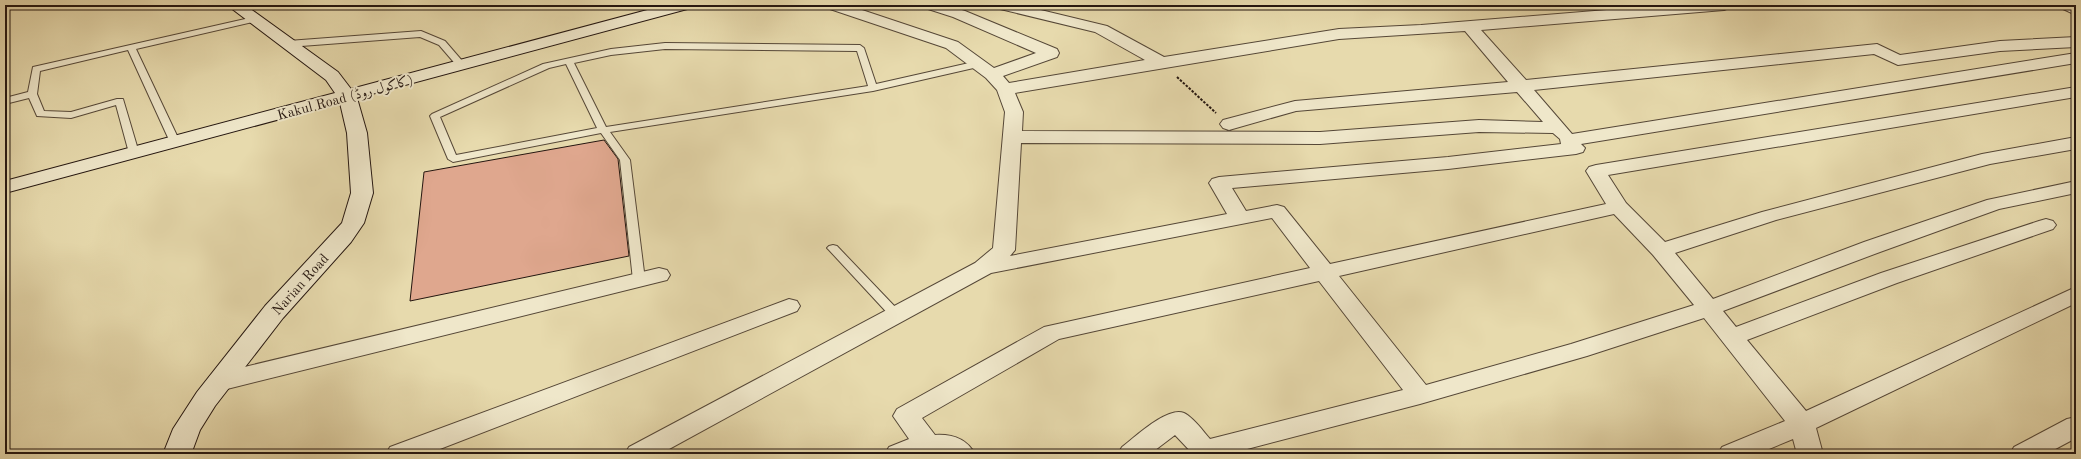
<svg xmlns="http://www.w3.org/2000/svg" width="2081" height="459" font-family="'Old Standard TT',Amiri,serif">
<rect width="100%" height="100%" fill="#e7daad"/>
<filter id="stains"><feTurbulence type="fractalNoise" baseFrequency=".005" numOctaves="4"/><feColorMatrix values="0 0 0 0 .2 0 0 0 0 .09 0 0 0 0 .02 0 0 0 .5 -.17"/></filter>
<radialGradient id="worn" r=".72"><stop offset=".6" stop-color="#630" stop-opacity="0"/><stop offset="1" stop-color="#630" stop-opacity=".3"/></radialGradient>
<path fill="#dfa78e" stroke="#241610" d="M604 140 618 159 629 256 410 301 424 172Z"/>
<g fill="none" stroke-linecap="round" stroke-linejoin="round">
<defs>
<path id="lane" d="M254 17 258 19 257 21 136 49 180 142 178 144 175 145 170 142 128 50 40 71 37 94 44 111 71 112 117 99H123L139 153 138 155 134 156 129 153 116 105 71 118 37 116 29 98 5 104V98L28 92 33 67Z
M421 31 445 41 464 63V67H458L439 45 420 37 288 47 284 44 288 41Z
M665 43 860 45 864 48 876 84 978 61 982 64 978 67 873 91 610 132 630 160 645 280 639 284 633 280 620 160 601 133 453 162 448 159 430 116 432 114 543 64 611 49ZM665 49 857 51 868 86 606 127 574 63 611 55ZM566 64 597 128 456 155 440 117 549 68Z
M833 245 837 246 900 312 902 315 900 318H892L829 250 827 248 829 246Z"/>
<path id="street" d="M824 5H847L958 42 994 68 1036 53 953 17 925 8 922 5H946L965 11 1057 49 1059 53 1057 57 1003 76 1009 83 1145 60 1095 32 996 8 993 5H1020L1107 26 1164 57 1339 29 1421 25 1668 5H1732L1729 8 1724 10 1481 30 1526 80 1877 44 1900 55 2000 41 2076 37V47L2000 51 1898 65 1874 54 1534 90 1572 134 2076 53V63L1581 144 1585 148 1583 152 1576 154 1448 169 1232 188 1246 211 1277 205 1284 207 1330 264 1606 204 1586 171 1589 167 1596 165 2076 87V97L1608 175 1626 203 1665 242 1762 212 1982 154 2076 137V149L1990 164 1776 220 1675 253 1713 299 1864 242 1987 200 2076 181V193L1999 209 1880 252 1723 311 1736 327 1881 273 2039 221 2046 219 2053 221 2056 225 2053 229 1897 283 1747 340 1806 411 2076 287V303L1816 428 1823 454H1797L1793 439 1757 454H1718L1722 447 1785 421 1704 318 1587 356 1420 404 1228 454H1193L1175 435 1150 454H1118L1122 447C1135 437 1168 406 1184 413 1193 417 1203 431 1210 439L1403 390 1319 281 1059 339 922 418 935 435C952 434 966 438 975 454H885L889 447 909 439 893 416 897 409 1044 327 1310 268 1272 218 991 273 660 454H625L629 447 975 263 993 248 1005 112 997 90 986 78 946 48 827 8ZM1465 31 1508 82 1295 101 1223 120 1220 124 1223 128 1229 130 1296 111 1517 92 1543 122 1479 120 1320 132 1022 131 1023 112 1015 93 1339 39ZM1479 132 1553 133 1560 139 1561 144 1448 157 1219 177 1212 179 1209 183 1227 214 1010 256 1015 250 1021 143 1320 144ZM1614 214 1653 255 1694 305 1571 344 1426 385 1339 276Z
M2058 5H2076V15L2061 8Z
M659 268 667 270 670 275 667 280 219 391 210 388 207 382 210 376 219 373Z
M789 299 797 301 800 306 797 311 427 454H386L390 447Z
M2076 417V438L2046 454H2010L2014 447 2067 419Z"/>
<path id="secondary" d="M227 5H245L338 72 351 89 666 5H693L691 8 357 98 367 133 373 193 364 223 351 242 283 318 215 406 200 430 193 449 195 454H167L165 449 173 429 197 392 265 306 342 223 351 193 347 133 340 103 5 193V181L335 93 326 80Z"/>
</defs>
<use href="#lane" stroke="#554737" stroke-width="2"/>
<use href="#street" stroke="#554737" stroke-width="2"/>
<use href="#secondary" stroke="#241610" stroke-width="2"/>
<path stroke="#241610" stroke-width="2" stroke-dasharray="2.5 1.5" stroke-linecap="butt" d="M1177 77 1216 113"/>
<use href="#lane" fill="#efe7ca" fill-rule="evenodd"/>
<use href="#street" fill="#efe7ca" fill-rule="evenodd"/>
<use href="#secondary" fill="#efe7ca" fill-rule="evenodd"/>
</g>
<g text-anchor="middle" stroke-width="4" stroke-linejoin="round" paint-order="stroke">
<g font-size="14" fill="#241610" stroke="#efe7ca">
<text transform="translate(345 97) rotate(-15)" y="5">Kakul Road (کاکول روڈ)</text>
<text transform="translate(300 284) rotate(-48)" y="5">Narian Road</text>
</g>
</g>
<rect width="2081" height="459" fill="none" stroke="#e7daad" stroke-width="20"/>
<rect x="6" y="6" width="2069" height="447" fill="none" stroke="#241610" stroke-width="2"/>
<rect x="10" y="10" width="2061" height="439" fill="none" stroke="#241610"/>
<rect width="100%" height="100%" filter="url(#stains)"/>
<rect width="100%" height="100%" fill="url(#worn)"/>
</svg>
